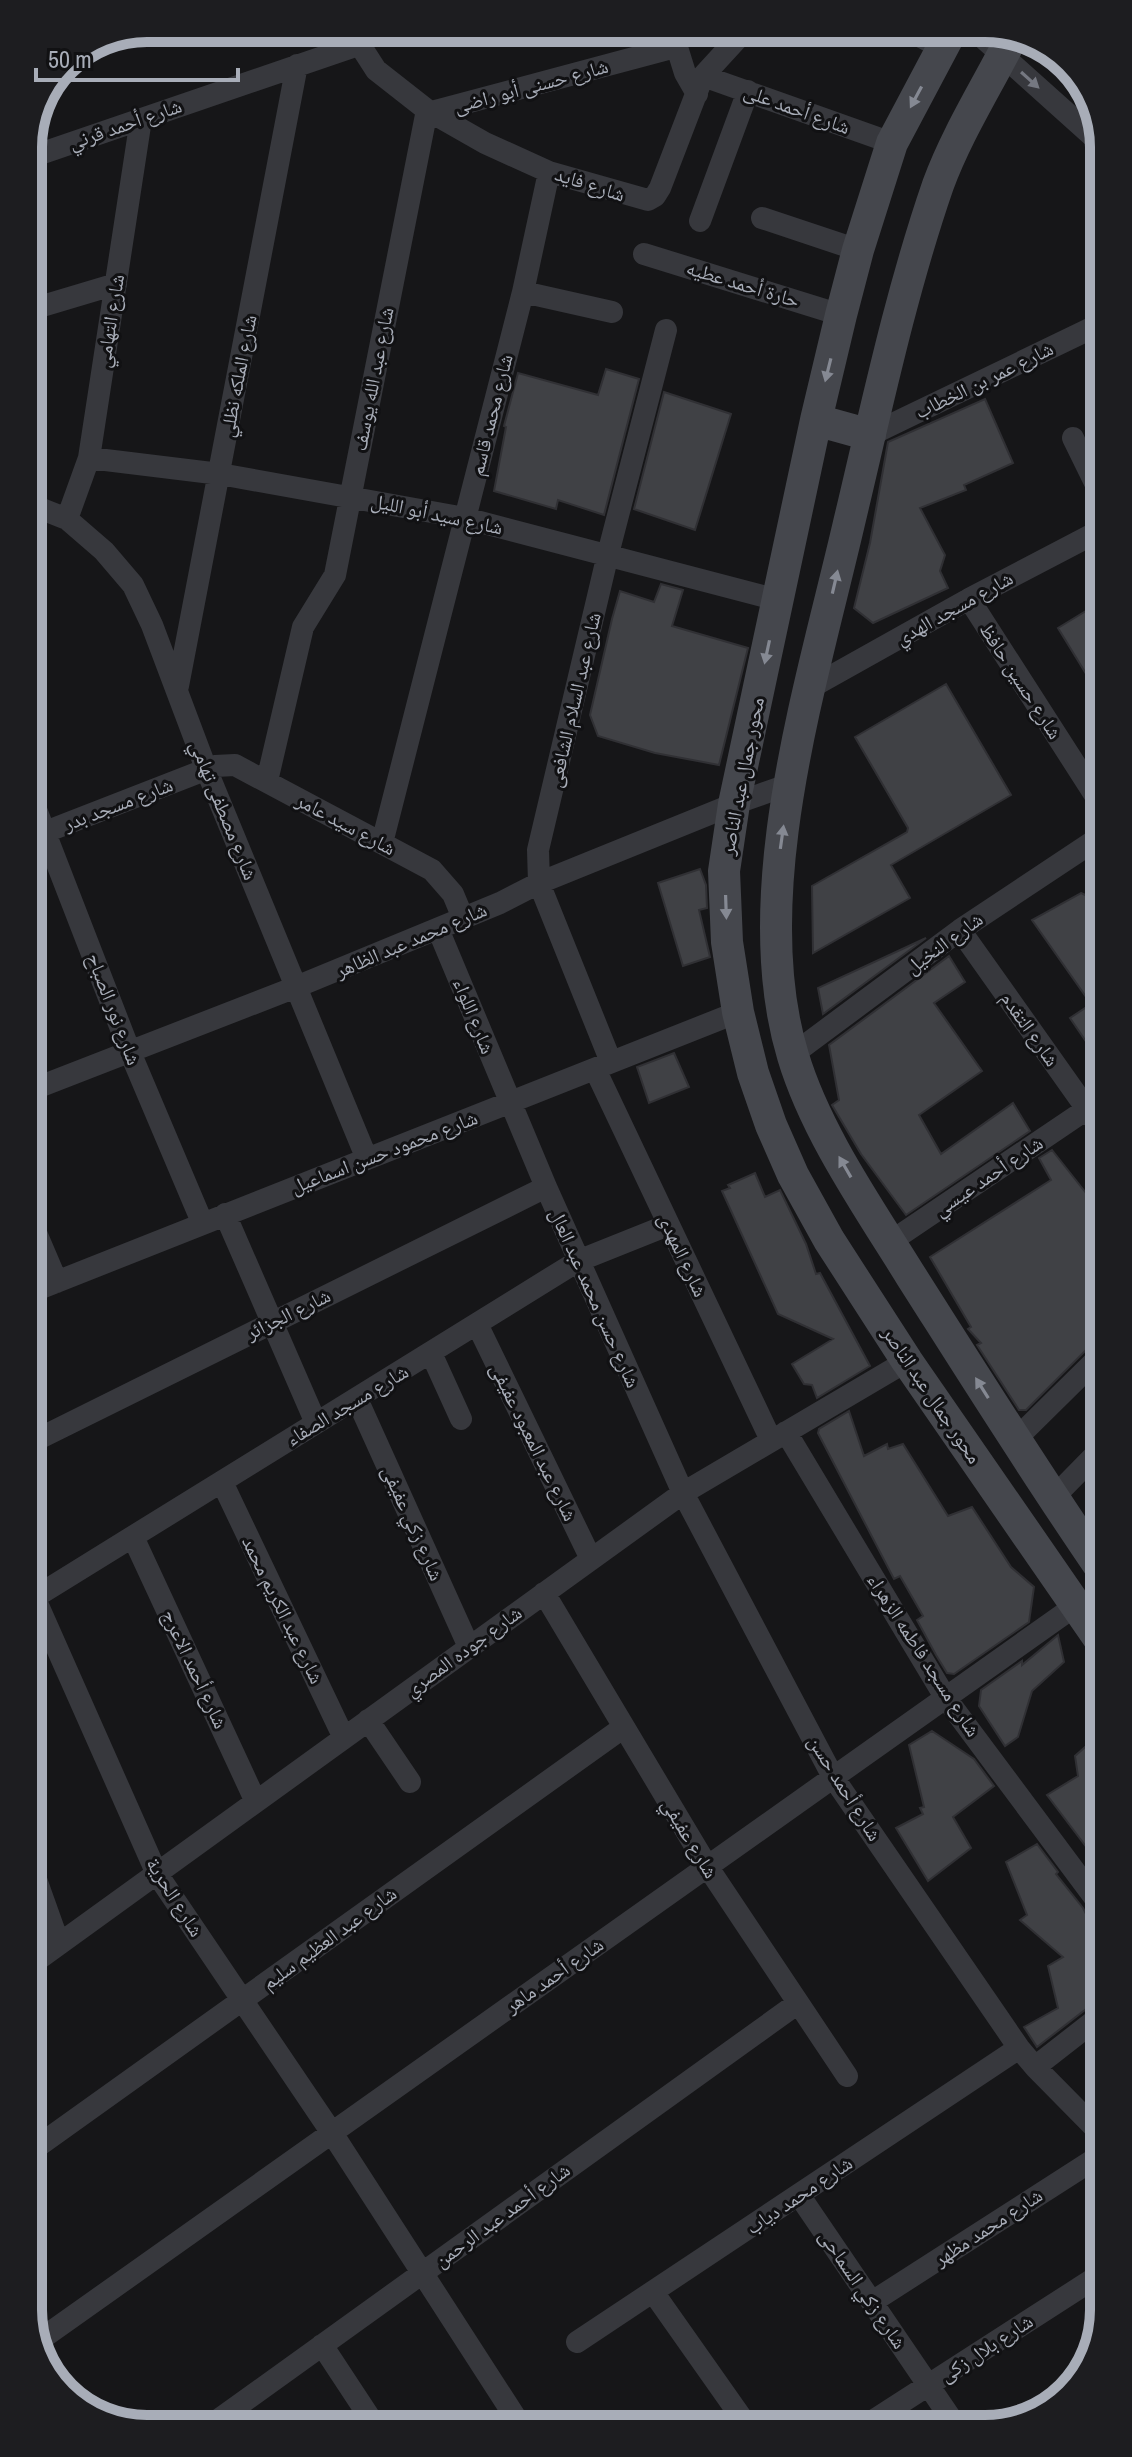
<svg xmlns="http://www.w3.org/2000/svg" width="1132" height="2457" font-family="'Archivo Narrow','Noto Naskh Arabic',sans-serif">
<rect width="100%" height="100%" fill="#161618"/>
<path fill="#404145" stroke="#303034" stroke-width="2" d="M606 369 639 379 604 515 558 500 556 509 494 491 506 427 504 426 518 373 598 395Z
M664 392 731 414 695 530 634 509Z
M985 399 1013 463 964 485 966 490 920 508 945 555 940 571 948 588 873 623 854 608 870 543 888 442Z
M661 584 683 590 672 626 748 648 719 765 655 753 598 736 590 715 612 619 620 591 654 602Z
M1099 603V695L1058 628Z
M946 684 1011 795 891 865 910 898 813 953 812 886 907 832 908 828 855 737Z
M700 869 706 885 707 908 699 910 710 957 683 966 658 883Z
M1081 893 1100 902V1062L1070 1018 1091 1004 1032 920Z
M926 938 823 1014 818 988Z
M949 956 965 982 934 1003 982 1071 919 1115 941 1154 1013 1103 1030 1131 906 1215 861 1154 832 1105 839 1100 829 1045Z
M674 1053 689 1087 649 1103 637 1067Z
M1052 1150 1101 1212V1341L1091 1345 1026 1410H1019L977 1345 981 1343 968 1329 971 1327 930 1257 1051 1180 1039 1158Z
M755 1173 765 1197 780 1190 806 1244 816 1274 820 1273 870 1366 817 1398 812 1385 804 1384 792 1364 833 1339 778 1314 722 1191 730 1188 728 1185Z
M849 1411 864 1456 887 1444 888 1449 903 1444 948 1516 972 1507 1011 1567 1034 1587 1029 1622 954 1674 947 1673 936 1655 917 1620 923 1616 900 1576 894 1579 818 1433 819 1429Z
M1058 1635 1064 1662 1032 1691 1018 1737 1005 1746 979 1706 981 1690 1022 1661V1665Z
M932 1731 974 1759 994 1786 953 1817 971 1848 928 1881 896 1828 923 1814 920 1808 924 1807 909 1745Z
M1102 1732V1790L1103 1869 1047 1795 1078 1776 1075 1756Z
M1037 1844 1058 1872 1056 1874 1083 1908 1103 1947V2000L1094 2003 1037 2047 1024 2027 1058 2008 1048 1966 1063 1957 1020 1920 1027 1915 1006 1862Z"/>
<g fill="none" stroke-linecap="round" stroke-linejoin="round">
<path stroke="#37383d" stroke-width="22" d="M349 28 376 70 427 110 485 143 549 172 648 200 655 196 660 188 703 76 747 28
M671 28 685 73 697 94
M904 28 942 48
M972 28 1098 141
M703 76 892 143
M432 112 675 47
M28 158 358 45
M762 218 858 250
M700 221 748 91
M644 254 841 315
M523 292 612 312
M29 310 116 284
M870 435 1098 325
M1073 438 1099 491
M89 458 220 474 465 518 778 600
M29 504 67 519 104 551 133 585 152 625 207 771 367 1159
M67 519 89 458 141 119
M969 599 1100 803
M178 686 297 65
M810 688 969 599 1099 531
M267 781 303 627 335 575 427 110
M30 794 130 1052 202 1222
M30 838 215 766 235 765 432 870 453 894 463 918
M382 843 523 292 549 172
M438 929 546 1187 683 1493 833 1777 1019 2048 1035 2067 1103 2136
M960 930 1101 1129
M792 1055 960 930 1100 837
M611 1062 539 883 538 850 608 554 666 330
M595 1069 771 1440
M31 1090 296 987 500 903 539 883 734 804 790 784
M225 1214 316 1423
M31 1221 57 1282
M890 1242 1087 1109
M31 1292 738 1012
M477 1324 591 1559
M431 1353 461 1419
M357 1399 469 1647
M786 1432 945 1697 1103 1909
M1015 1440 1101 1355
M32 1442 546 1187
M222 1482 344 1738
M1053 1498 1101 1449
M133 1537 256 1802
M32 1592 157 1874 332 2133 521 2426
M544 1593 707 1866 847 2076
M32 1599 578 1261 668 1225
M368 1720 410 1782
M33 1871 59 1944
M33 1963 683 1493 907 1361
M1035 2067 1103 2014
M34 2149 624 1727
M799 2195 954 2423
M653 2292 746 2424
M872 2302 1104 2153
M577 2342 1019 2048
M34 2344 1075 1606
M322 2345 376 2427
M868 2424 1104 2272
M207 2428 798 2003"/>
<path stroke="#45474d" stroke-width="32" d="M953 28 892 143 858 250 841 315 816 420 734 804 724 871 727 942 738 1012 753 1073 771 1125 793 1175 829 1240 907 1361 1102 1643
M1013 35C988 85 957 133 938 185 900 295 876 410 849 523 812 683 744 895 793 1056 816 1133 869 1208 911 1276 974 1375 1036 1474 1102 1570
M816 420 870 435"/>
</g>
<defs><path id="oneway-solid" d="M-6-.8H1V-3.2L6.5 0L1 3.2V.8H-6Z" transform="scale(2)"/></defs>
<use fill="#757881" href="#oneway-solid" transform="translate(1030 80) rotate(42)"/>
<g fill="#858993">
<use href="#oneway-solid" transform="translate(916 97) rotate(118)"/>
<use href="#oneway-solid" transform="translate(828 370) rotate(104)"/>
<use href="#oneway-solid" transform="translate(835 582) rotate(-77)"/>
<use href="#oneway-solid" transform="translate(767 652) rotate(102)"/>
<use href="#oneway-solid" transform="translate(782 837) rotate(-82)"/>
<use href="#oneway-solid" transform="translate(726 907) rotate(88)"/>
<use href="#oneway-solid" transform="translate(845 1167) rotate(-120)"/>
<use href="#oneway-solid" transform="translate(982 1388) rotate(-122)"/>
</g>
<g text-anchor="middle" stroke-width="6" stroke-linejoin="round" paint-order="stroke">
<g font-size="20" fill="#a8adb8" stroke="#111113">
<text transform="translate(531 86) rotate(-15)" y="7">شارع حسنى أبو راضى</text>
<text transform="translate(797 109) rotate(20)" y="7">شارع أحمد على</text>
<text transform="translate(125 124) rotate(-19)" y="7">شارع أحمد قرني</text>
<text transform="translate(590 184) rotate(18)" y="7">شارع فايد</text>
<text transform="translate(743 284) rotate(17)" y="7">حارة أحمد عطيه</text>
<text transform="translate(110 321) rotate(-81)" y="7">شارع التهامي</text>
<text transform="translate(238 376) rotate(-79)" y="7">شارع الملكه نظلي</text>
<text transform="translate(373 379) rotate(-79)" y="7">شارع عبد الله يوسف</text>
<text transform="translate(984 380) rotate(-26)" y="7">شارع عمر بن الخطاب</text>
<text transform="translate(491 415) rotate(-76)" y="7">شارع محمد قاسم</text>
<text transform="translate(437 514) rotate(12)" y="7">شارع سيد أبو الليل</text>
<text transform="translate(954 608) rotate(-29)" y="7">شارع مسجد الهدي</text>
<text transform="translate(1021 681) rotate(57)" y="7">شارع حسين حافظ</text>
<text transform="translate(574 700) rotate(-77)" y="7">شارع عبد السلام الشافعى</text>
<text transform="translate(742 776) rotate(-79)" y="7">محور جمال عبد الناصر</text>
<text transform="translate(118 804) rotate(-21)" y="7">شارع مسجد بدر</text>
<text transform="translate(224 810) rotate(68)" y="7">شارع مصطفى تهامي</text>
<text transform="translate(346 824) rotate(28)" y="7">شارع سيد عامر</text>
<text transform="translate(411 940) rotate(-23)" y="7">شارع محمد عبد الظاهر</text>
<text transform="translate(944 943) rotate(-36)" y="7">شارع النخيل</text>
<text transform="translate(114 1009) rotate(69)" y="7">شارع نور الصباح</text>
<text transform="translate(474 1016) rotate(68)" y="7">شارع اللواء</text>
<text transform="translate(1030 1029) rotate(55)" y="7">شارع التقدم</text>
<text transform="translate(384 1152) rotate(-21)" y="7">شارع محمود حسن اسماعيل</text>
<text transform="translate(988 1176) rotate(-34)" y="7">شارع أحمد عيسي</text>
<text transform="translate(683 1255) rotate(65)" y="7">شارع المهدى</text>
<text transform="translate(595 1298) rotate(66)" y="7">شارع حسن محمد عبد العال</text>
<text transform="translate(288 1314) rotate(-26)" y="7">شارع الجزائر</text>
<text transform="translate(932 1395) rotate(56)" y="7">محور جمال عبد الناصر</text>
<text transform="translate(347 1405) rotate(-31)" y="7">شارع مسجد الصفاء</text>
<text transform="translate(534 1442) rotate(64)" y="7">شارع عبد المعبود عفيفى</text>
<text transform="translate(413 1523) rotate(66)" y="7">شارع زكي عفيفى</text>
<text transform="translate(283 1610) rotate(64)" y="7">شارع عبد الكريم محمد</text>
<text transform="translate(463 1651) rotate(-36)" y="7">شارع جوده المصري</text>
<text transform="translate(924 1655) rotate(57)" y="7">شارع مسجد فاطمه الزهراء</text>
<text transform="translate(195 1669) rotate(65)" y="7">شارع أحمد الاعرج</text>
<text transform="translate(845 1788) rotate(58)" y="7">شارع أحمد حسن</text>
<text transform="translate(690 1838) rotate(59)" y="7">شارع عفيفي</text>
<text transform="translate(175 1897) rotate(58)" y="7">شارع الحرية</text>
<text transform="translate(329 1938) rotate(-36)" y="7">شارع عبد العظيم سليم</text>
<text transform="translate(554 1975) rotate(-35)" y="7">شارع أحمد ماهر</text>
<text transform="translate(799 2195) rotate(-34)" y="7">شارع محمد دياب</text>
<text transform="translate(502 2215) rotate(-36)" y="7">شارع أحمد عبد الرحمن</text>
<text transform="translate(988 2227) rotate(-33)" y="7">شارع محمد مظهر</text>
<text transform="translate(863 2289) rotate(56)" y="7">شارع زكي السماحى</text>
<text transform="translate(986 2348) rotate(-33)" y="7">شارع بلال زكى</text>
</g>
</g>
<path d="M0 0H1132V2457H0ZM147 42H985A105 105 0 0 1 1090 147V2310A105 105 0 0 1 985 2415H147A105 105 0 0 1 42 2310V147A105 105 0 0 1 147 42Z" fill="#1d1d20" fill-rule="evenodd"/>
<path fill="none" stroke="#a8adb8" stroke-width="10" d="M147 42H985A105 105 0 0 1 1090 147V2310A105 105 0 0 1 985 2415H147A105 105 0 0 1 42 2310V147A105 105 0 0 1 147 42Z"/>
<path d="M36 68v12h202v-12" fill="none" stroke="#a8adb8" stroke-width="4"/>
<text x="48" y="68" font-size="24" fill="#a8adb8" stroke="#111113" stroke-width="6" paint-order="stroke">50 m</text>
</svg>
